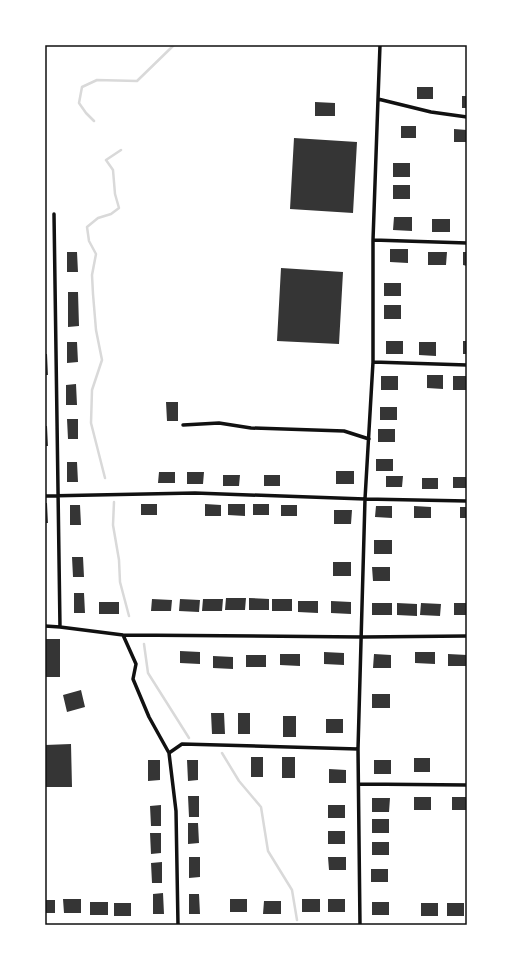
<svg xmlns="http://www.w3.org/2000/svg" width="512" height="970" font-family="'Alegreya Sans',sans-serif">
<rect width="100%" height="100%" fill="#fff"/>
<g fill="none" stroke-linecap="round" stroke-linejoin="round">
<path stroke="#d9d9d9" stroke-width="2.5" d="M94 121 86 113 79 103 82 87 97 80 137 81 174 45
M105 478 91 423 92 390 102 360 96 330 93 294 92 275 96 254 89 241 87 227 98 218 111 214 119 208 115 194 113 170 106 160 121 150
M114 502 113 525 119 560 120 582 129 616
M144 644 148 673 189 738
M222 753 239 781 261 807 268 851 292 890 297 920"/>
</g>
<path fill="#353535" d="M417 87H433V99H417Z
M462 96H467V108H462Z
M315 102 335 103V116H315Z
M401 126H416V138H401Z
M454 129 467 130V142H454Z
M294 138 357 142 353 213 290 209Z
M393 163H410V177H393Z
M393 185H410V199H393Z
M394 217H412V231L393 230Z
M432 219H450V232H432Z
M390 249H408V263L390 262Z
M67 252H77L78 272H67Z
M428 252H447L446 265H428Z
M463 252H467V266L463 265Z
M281 268 343 272 339 344 277 341Z
M384 283H401V296H384Z
M68 292H78L79 326 68 327Z
M384 305H401V319H384Z
M386 341H403V354H386Z
M463 341H467V354H463Z
M67 342H77L78 362 67 363Z
M419 342H436V356L419 355Z
M45 354H47L48 375H45Z
M427 375H443V389L427 388Z
M381 376H398V390H381Z
M453 376H467V390H453Z
M76 384 77 405H66V385Z
M166 402H178V421H167Z
M380 407H397V420H380Z
M67 419H78V439H68Z
M45 426H47L48 446H45Z
M378 429H395V442H378Z
M376 459H393V471H376Z
M67 462H77L78 482H67Z
M336 471H354V484H336Z
M159 472H175V483H158Z
M187 472H204L203 484H187Z
M223 475H240L239 486H223Z
M264 475H280V486H264Z
M386 476H403L402 487H386Z
M453 477H467V488H453Z
M422 478H438V489H422Z
M45 503H47L48 523H45Z
M141 504H157V515H141Z
M205 504 221 505V516H205Z
M228 504H245V516L228 515Z
M253 504H269V515H253Z
M70 505H80L81 525H70Z
M281 505H297V516H281Z
M376 506H392V518L375 517Z
M414 506 431 507V518H414Z
M460 507H467V518H460Z
M334 510H352L351 524H334Z
M374 540H392V554H374Z
M72 557H83L84 577H73Z
M333 562H351V576H333Z
M372 567H390V581H373Z
M74 593H84L85 613H74Z
M226 598H246L245 610H225Z
M249 598 269 599V610H249Z
M152 599 172 600 171 611H151Z
M180 599 200 600 199 612 179 611Z
M203 599H223L222 611H202Z
M272 599H292V611H272Z
M298 601H318V613L298 612Z
M331 601 351 602V614L331 613Z
M99 602H119V614H99Z
M372 603H392V615H372Z
M397 603 417 604V616L397 615Z
M421 603 441 604 440 616 420 615Z
M454 603H467V615H454Z
M45 639H60V677H45Z
M180 651 200 652V664L180 663Z
M324 652 344 653V665L324 664Z
M415 652H435V664L415 663Z
M280 654H300V666L280 665Z
M374 654 391 655V668H373Z
M448 654 467 655V666H448Z
M246 655H266V667H246Z
M213 656 233 657V669L213 668Z
M81 690 85 707 67 712 63 695Z
M372 694H390V708H372Z
M211 713H224L225 734H212Z
M238 713H250V734H238Z
M283 716H296V737H283Z
M326 719H343V733H326Z
M71 744 72 787H45V745Z
M251 757H263V777H251Z
M282 757H295V778H282Z
M414 758H430V772H414Z
M148 760H160V780L148 781Z
M187 760H198V780L188 781Z
M374 760H391V774H374Z
M329 769 346 770V783H329Z
M188 796H199V817H189Z
M414 797H431V810H414Z
M452 797H467V810H452Z
M372 798H390L389 812H372Z
M161 805V826H151L150 806Z
M328 805H345V818H328Z
M372 819H389V833H372Z
M188 823H198L199 843 188 844Z
M328 831H345V844H328Z
M150 833H161V853L151 854Z
M372 842H389V855H372Z
M189 857H200V877L189 878Z
M328 857H346V870H329Z
M162 862V883H152L151 863Z
M371 869H388V882H371Z
M163 893 164 914H153V894Z
M189 894H199L200 914H189Z
M63 899H81V913H64Z
M230 899H247V912H230Z
M302 899H320V912H302Z
M328 899H345V912H328Z
M45 900H55V913H45Z
M264 901H281V914H263Z
M90 902H108V915H90Z
M372 902H389V915H372Z
M114 903H131V916H114Z
M421 903H438V916H421Z
M447 903H464V916H447Z"/>
<g fill="none" stroke-linecap="round" stroke-linejoin="round">
<path stroke="#111" stroke-width="3.5" d="M378 99 431 112 467 117
M54 214 60 627
M373 240 467 243
M373 362 467 365
M183 425 219 423 251 428 344 431 369 439
M45 496 195 493 365 499 467 501
M45 626 60 627 123 635 362 637 467 636
M123 635 136 664 133 679 149 717 169 753 176 811 178 925
M169 753 182 744 358 749
M359 784 467 785
M360 925 358 749 365 499 373 362V240L378 99 380 45"/>
</g>
<rect width="512" height="970" fill="none" stroke="#ffffff" stroke-width="92"/>
<rect x="46" y="46" width="420" height="878" fill="none" stroke="#111" stroke-width="1.5"/>
</svg>
